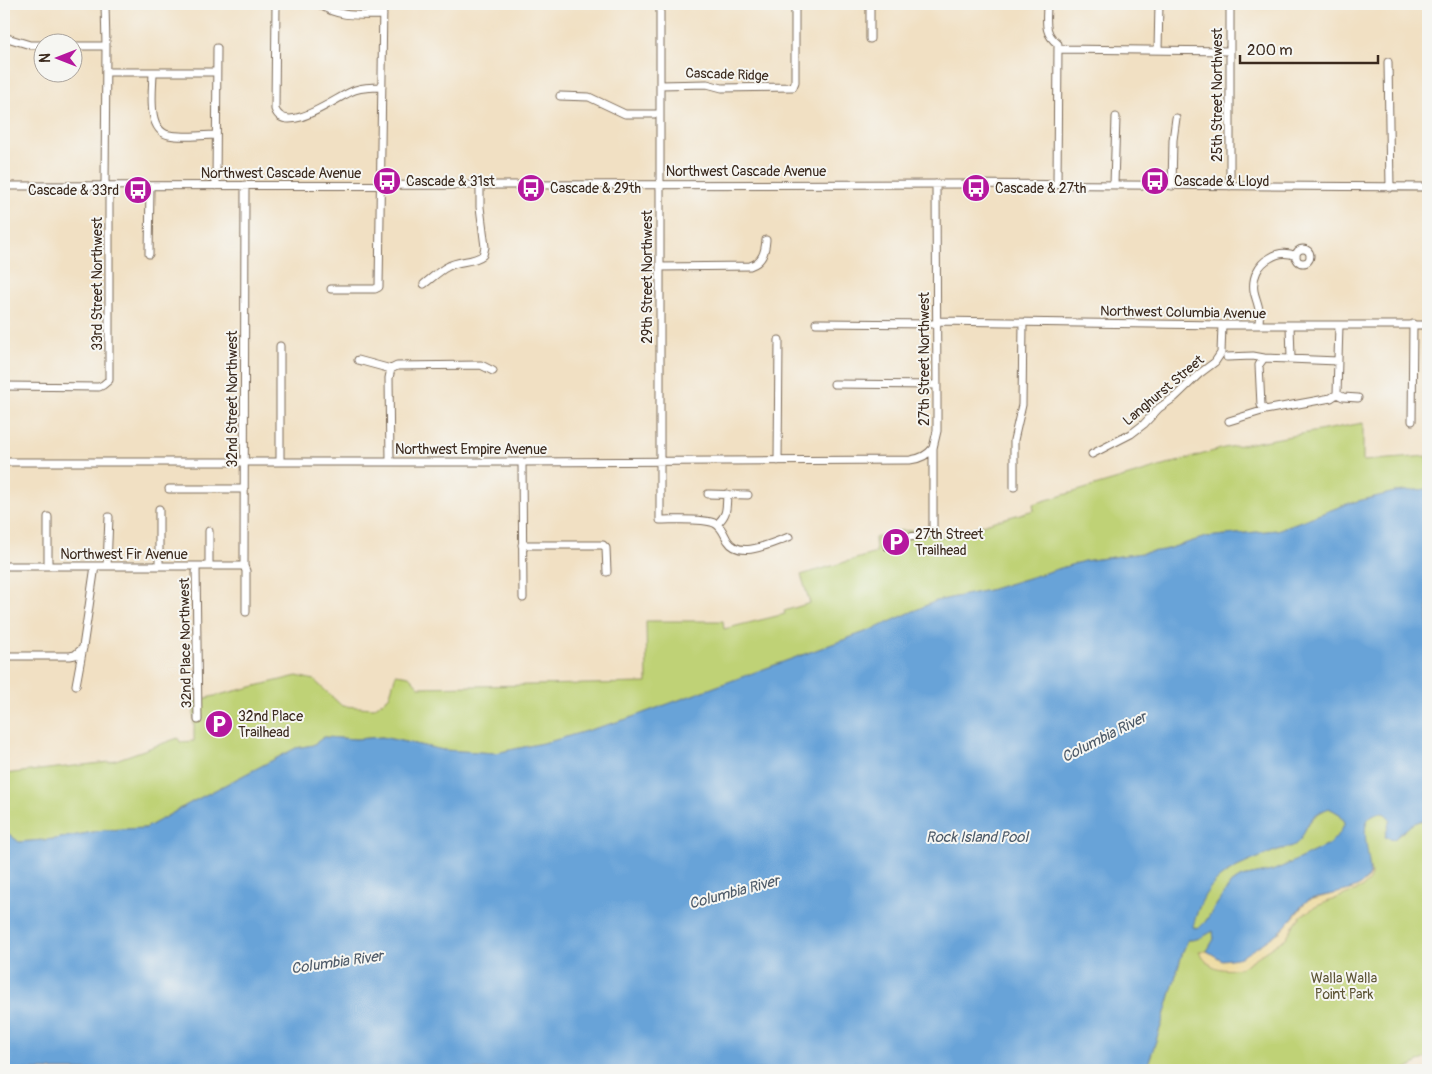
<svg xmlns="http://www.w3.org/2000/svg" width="1432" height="1074" font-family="Pangolin,sans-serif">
<rect width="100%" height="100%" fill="#f6f6f2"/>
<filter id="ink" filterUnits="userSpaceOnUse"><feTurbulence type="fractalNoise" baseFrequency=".02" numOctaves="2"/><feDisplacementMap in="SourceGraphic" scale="10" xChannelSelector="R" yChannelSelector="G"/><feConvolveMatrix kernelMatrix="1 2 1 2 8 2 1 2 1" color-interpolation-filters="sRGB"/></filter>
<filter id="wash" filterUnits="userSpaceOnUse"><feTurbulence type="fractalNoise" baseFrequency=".0096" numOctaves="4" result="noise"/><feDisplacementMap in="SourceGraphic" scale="20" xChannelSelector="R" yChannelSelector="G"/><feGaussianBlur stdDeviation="1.12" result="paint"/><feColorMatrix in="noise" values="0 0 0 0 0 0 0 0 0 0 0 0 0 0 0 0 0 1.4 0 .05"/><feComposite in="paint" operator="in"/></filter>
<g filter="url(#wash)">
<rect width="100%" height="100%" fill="#f1e0c3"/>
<path fill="#bfd276" stroke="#7d7e4a" d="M1363 423V461L1428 456V489L1395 492 1350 503 1277 530 1206 537 1164 550 1084 561 989 590 936 601 876 628 627 719 552 741 496 753 443 750 382 737 356 739 324 737 313 745 296 748 192 802 146 828 104 830 55 839 19 842 4 830V774L110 762 178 738 180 742 194 741V701L297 676 314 680 342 706 374 708 389 697 396 674 409 676 419 687 647 683 646 621H723L724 629 785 614 784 611 810 603 801 575 876 553 875 538 892 531 936 530V538L1034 510 1033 504 1224 448Z
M1329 808 1338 813 1345 822 1340 833 1328 845 1284 866 1272 871 1242 877 1231 883 1205 922 1198 929 1192 927C1196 915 1199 902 1207 891 1222 870 1249 862 1272 852 1278 850 1293 847 1297 843 1301 840 1303 834 1305 830 1311 818 1317 813 1329 808Z
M1382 813 1386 814 1391 819 1385 836 1394 839 1412 824 1428 818V1057L1404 1070H1146L1162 1023 1183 951 1188 940C1199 940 1205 936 1213 930L1214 939 1207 951 1298 912 1306 901 1355 888 1371 873C1368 861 1361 830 1368 819 1371 814 1376 814 1382 813Z"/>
<path fill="#eeda9e" stroke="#94825e" d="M1371 873C1371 880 1367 884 1362 888L1317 906 1302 915 1295 923 1286 938 1242 967C1230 971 1216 971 1206 961 1203 959 1201 954 1199 951H1207L1222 960 1280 932 1298 912 1306 901 1355 888 1366 881Z"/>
<path fill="#68a3d8" stroke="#52667b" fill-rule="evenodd" d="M1428 489V818L1412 824 1394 839 1385 837 1390 819C1386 814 1384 812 1378 813 1351 818 1377 865 1367 879 1357 894 1323 893 1307 901 1303 903 1294 916 1290 921 1279 933 1268 940 1254 949 1250 951 1245 955 1241 957 1235 959 1228 959 1222 960L1207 951 1214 939 1213 931C1204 936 1199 940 1188 940L1183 951 1162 1023 1146 1070H4V830L19 842 55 839 104 830 146 828 192 802 296 748 313 745 324 737 356 739 382 737 443 750 496 753 552 741 627 719 876 628 936 601 989 590 1084 561 1164 550 1206 537 1277 530 1350 503 1395 492ZM1329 808 1338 813 1345 822 1340 833 1328 845 1284 866 1272 871 1242 877 1231 883 1205 922 1198 929 1193 927C1206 874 1230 870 1275 851 1282 848 1292 848 1297 843 1301 840 1303 835 1305 830 1311 817 1316 813 1329 808Z"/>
</g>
<g filter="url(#ink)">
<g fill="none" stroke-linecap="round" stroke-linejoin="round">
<defs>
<path id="minor" d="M105 4 106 46 105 186
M276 4 275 109C285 138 339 95 355 90 364 87 373 87 382 87
M319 4C338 18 360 15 383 15
M660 4V520C674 520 703 518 714 523 722 526 724 535 728 541 740 560 773 542 789 537
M1047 4C1047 21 1043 33 1058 44L1057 185
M1230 4V186
M4 37 30 45H42
M870 39V4
M72 46H106
M1059 49 1230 51
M1158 50 1159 4
M1388 62 1390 188
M106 72H216
M153 72C153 90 146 130 169 135 182 138 201 135 216 135
M660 85 707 84 722 88 793 87 795 82V4
M560 96 589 97 625 114H660
M245 185 244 566 246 571V612
M1114 185 1116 117
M4 186 960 184 1428 187
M216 186 217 48
M1172 186 1173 140 1176 118
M1296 256a7 7 0 1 1 14 0a7 7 0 1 1-14 0Z
M149 254 150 186
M660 267 750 266C762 262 765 253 766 240
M424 284C432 278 439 271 447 267 458 260 473 263 483 255L485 247 480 207V185
M331 289H375L379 287 383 4
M937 321 1222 325H1428
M816 323 937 324
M1259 325C1259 320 1260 315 1259 310 1258 303 1255 297 1254 291 1252 278 1258 264 1270 258 1279 252 1287 252 1296 256
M1290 325 1291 358
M280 346V462
M1227 357 1253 356 1264 358
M358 360 391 369
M1338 361 1264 358 1259 365 1261 405 1265 410 1331 398 1337 394 1339 325
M834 384 937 385
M4 386 99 387 103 385 109 380V186
M1337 394 1343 397 1358 398
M1229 421 1265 410
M1412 421 1413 324
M1092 454 1131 434 1144 424 1159 408 1175 397 1199 374 1215 362 1221 353 1222 325
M778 461 779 340
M4 462H522L910 460C920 459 927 456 933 448
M390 462 389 378 391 369 397 366 481 365 493 371
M522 462 523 598
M1014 487V440L1022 405 1023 323
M169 489H244
M708 494 748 495
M159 509V566
M717 524C728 514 726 509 727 494
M209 531V566
M522 545H603L606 548 607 572
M887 546 892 539 926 535 932 531 933 527V448L937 431V401L936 184
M4 566H244
M48 566V517
M107 566 109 517
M196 566 198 720
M4 656H70L75 655 83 648
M76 685 83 647 95 566"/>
</defs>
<use href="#minor" stroke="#7b6a58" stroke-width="9"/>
<use href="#minor" stroke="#fff" stroke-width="7"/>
</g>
</g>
<defs>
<symbol id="bus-disc" viewBox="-11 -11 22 22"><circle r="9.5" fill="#b5179e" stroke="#f6f6f2"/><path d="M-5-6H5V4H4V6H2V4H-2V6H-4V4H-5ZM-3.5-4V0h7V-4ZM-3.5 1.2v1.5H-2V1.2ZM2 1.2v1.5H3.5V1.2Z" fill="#fff"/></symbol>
<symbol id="parking-disc" viewBox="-11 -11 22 22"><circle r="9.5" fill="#b5179e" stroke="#f6f6f2"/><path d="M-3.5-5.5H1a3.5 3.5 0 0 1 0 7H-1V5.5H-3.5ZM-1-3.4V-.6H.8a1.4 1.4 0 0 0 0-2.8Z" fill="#fff"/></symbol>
</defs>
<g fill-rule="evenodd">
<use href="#bus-disc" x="371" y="165" width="32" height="32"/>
<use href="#bus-disc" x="1139" y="165" width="32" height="32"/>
<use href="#bus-disc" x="515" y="172" width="32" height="32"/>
<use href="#bus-disc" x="960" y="172" width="32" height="32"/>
<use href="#bus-disc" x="122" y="174" width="32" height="32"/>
<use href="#parking-disc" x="880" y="526" width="32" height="32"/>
<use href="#parking-disc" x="203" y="708" width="32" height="32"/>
</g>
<g text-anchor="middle" stroke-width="4" stroke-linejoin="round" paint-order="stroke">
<g font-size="14" fill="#3b2a1e" stroke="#f6f6f2">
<text transform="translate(727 74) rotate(2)" y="5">Cascade Ridge</text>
<text transform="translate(1217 95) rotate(-90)" y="5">25th Street Northwest</text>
<text x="746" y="176">Northwest Cascade Avenue</text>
<text x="281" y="178">Northwest Cascade Avenue</text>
<text transform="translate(647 277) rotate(-90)" y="5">29th Street Northwest</text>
<text transform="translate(97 284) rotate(-90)" y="5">33rd Street Northwest</text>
<text transform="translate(1183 312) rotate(1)" y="5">Northwest Columbia Avenue</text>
<text transform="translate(924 359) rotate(-90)" y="5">27th Street Northwest</text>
<text transform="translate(1163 390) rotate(-40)" y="5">Langhurst Street</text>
<text transform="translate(232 399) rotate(-90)" y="5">32nd Street Northwest</text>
<text x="471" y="454">Northwest Empire Avenue</text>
<text x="124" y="559">Northwest Fir Avenue</text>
<text transform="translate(185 643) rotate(-91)" y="5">32nd Place Northwest</text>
</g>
<g font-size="14" fill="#3b2a1e" stroke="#f6f6f2" text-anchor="start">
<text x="406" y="186">Cascade &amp; 31st</text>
<text x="1174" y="186">Cascade &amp; Lloyd</text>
<text x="550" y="193">Cascade &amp; 29th</text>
<text x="995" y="193">Cascade &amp; 27th</text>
<text x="119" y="195" text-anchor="end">Cascade &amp; 33rd</text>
<text x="915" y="539">27th Street<tspan x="915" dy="16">Trailhead</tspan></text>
<text x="238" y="721">32nd Place<tspan x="238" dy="16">Trailhead</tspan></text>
</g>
<g font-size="14" fill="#5c5434" stroke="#f6f6f2">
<text x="1344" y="983">Walla Walla<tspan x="1344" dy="16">Point Park</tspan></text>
</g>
<g font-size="15" font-style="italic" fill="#4d5a68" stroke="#f6f6f2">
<text transform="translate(1104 737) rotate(-27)" y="5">Columbia River</text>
<text x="977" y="842">Rock Island Pool</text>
<text transform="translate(734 892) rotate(-15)" y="5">Columbia River</text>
<text transform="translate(337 962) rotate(-8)" y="5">Columbia River</text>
</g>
</g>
<rect width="1432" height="1074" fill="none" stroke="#f6f6f2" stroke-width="20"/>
<g transform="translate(58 58) rotate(270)"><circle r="24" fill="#f6f6f2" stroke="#aba49d"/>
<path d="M0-4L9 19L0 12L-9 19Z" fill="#b5179e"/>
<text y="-8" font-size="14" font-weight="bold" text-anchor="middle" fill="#3b2a1e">N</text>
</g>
<path d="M1240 55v8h138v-8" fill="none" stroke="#3b2a1e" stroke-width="2.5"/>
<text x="1247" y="55" font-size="15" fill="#3b2a1e" stroke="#f6f6f2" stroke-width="4" paint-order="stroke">200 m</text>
</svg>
